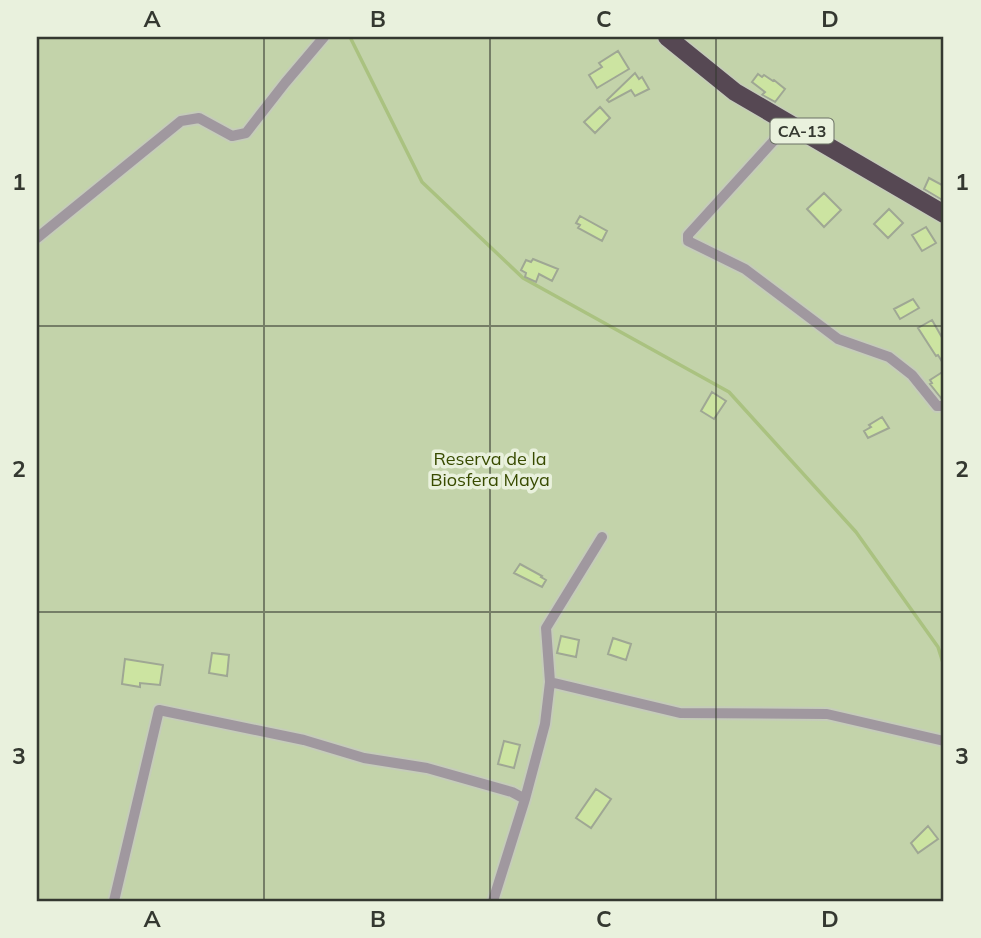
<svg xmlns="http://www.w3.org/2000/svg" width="981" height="938" font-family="Mulish,sans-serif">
<rect width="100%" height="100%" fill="#e9f1dd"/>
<path fill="#c3d3aa" d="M37 37H944V901H37Z"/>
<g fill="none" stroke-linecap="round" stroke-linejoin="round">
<path stroke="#aac280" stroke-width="3.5" d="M350 37 422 182 523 278 729 392 856 532 938 647 944 666"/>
</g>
<path fill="#cce4a1" stroke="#9fa794" stroke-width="2" d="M618 51 629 69 597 88 589 75 602 67 599 63Z
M635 73 639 79 642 77 649 89 635 96 631 90 609 102 607 100Z
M758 74 762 77 764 75 773 81 774 80 785 89 775 102 762 95 765 92 752 82Z
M600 107 610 118 595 133 584 122Z
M929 178 944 186V201L924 189Z
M824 193 841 210 824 227 807 209Z
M889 209 903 223 888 238 874 224Z
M580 216 607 231 602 241 578 228 580 225 576 223Z
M926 227 936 243 922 251 912 235Z
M533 259 558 269 552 281 539 274 536 282 525 277 526 273 521 270 526 260 531 262Z
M913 299 919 308 900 319 894 309Z
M932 320 944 341V365L938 355 936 356 918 328Z
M944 371V396L941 398 930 384 932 383 930 380Z
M712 392 726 401 714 419 701 411Z
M882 417 889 428 868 438 864 431 871 427 869 425Z
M520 564 542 576 541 577 546 580 542 587 514 573Z
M561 636 579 640 576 657 557 653Z
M613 638 631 644 626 660 608 654Z
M212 653 229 655 227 676 209 673Z
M125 659 163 665 160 685 140 683V687L122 684Z
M504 741 520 745 514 768 498 764Z
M596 789 611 799 591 828 576 818Z
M928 826 938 839 918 853 911 843Z"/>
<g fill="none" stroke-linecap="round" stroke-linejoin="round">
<defs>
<path id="minor" d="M789 124 688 235V241L745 269 838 339 889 357 912 375 937 406H944
M37 238 181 121 199 118 232 136 246 133 285 83 324 37
M550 682 680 713 827 714 944 741
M114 901 159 710 304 740 364 758 427 768 512 792 525 799
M493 901 525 799 545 724 550 682 546 628 602 537"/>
<path id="trunk" d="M667 37 735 92 944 214"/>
</defs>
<use href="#minor" stroke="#c5ccba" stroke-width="14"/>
<use href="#trunk" stroke="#c5ccba" stroke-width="21"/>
<use href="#minor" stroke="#a0989f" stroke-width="10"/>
<use href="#trunk" stroke="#564853" stroke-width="18"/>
</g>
<path fill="none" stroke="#343830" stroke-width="2" stroke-opacity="0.55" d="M264 37V901M490 37V901M716 37V901M37 326H944M37 612H944"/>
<g text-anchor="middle" stroke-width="7" stroke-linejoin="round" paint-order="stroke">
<rect fill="#e9f1dd" stroke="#6a7064" stroke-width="2" x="770.5" y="118.5" width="63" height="25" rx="5"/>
<g font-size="16" font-weight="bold" fill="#343830">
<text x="802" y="137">CA-13</text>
</g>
<g font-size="18" fill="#384b00" stroke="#e9f1dd">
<text x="490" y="465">Reserva de la<tspan x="490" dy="21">Biosfera Maya</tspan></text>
</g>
</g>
<rect width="981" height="938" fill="none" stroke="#e9f1dd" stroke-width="77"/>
<rect x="38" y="38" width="904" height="862" fill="none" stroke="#343830" stroke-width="2.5"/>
<g font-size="23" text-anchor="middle" font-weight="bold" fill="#343830">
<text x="152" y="27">A</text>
<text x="378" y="27">B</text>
<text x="604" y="27">C</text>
<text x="830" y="27">D</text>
<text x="19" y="190">1</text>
<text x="962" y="190">1</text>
<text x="19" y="477">2</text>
<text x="962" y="477">2</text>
<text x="19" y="764">3</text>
<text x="962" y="764">3</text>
<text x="152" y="927">A</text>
<text x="378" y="927">B</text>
<text x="604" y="927">C</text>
<text x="830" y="927">D</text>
</g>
</svg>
